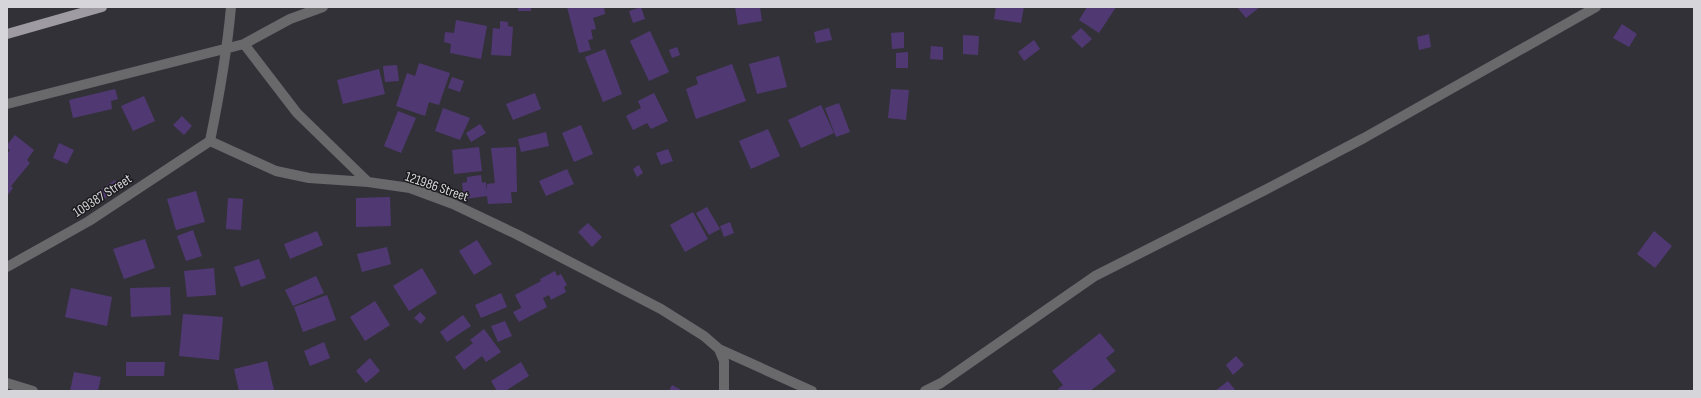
<svg xmlns="http://www.w3.org/2000/svg" width="1701" height="398" font-family="'Sofia Sans Condensed',sans-serif">
<rect width="100%" height="100%" fill="#333138"/>
<path fill="#503973" d="M518 7H531V11H518Z
M567 7H604L605 14 593 18 596 29 591 30 593 39 588 40 591 50 579 53Z
M641 7 645 19 633 23 629 11Z
M735 7H760L762 21 738 25Z
M996 7H1024L1021 23 994 19Z
M1087 7H1116L1099 33 1079 20Z
M1237 7H1260L1246 18Z
M456 20 487 26 481 59 450 53 451 44 444 42 445 32 454 33Z
M500 21 508 22V26L513 27 511 56 491 55 493 28 500 29Z
M1622 24 1637 34 1629 47 1613 38Z
M829 28 832 40 816 43 814 32Z
M1081 28 1092 39 1082 48 1071 37Z
M650 31 669 72 649 81 630 41Z
M904 32V48L892 49 891 33Z
M1429 34 1431 47 1419 50 1417 37Z
M963 35 979 36 978 55 963 54Z
M1034 40 1040 49 1024 61 1018 52Z
M931 46 943 47V60L930 59Z
M677 47 680 55 672 58 669 50Z
M605 49 622 94 603 102 585 57Z
M908 52V68H896V53Z
M779 56 787 87 757 94 749 64Z
M419 63 450 73 439 105 429 102 425 116 396 106 407 73 415 76Z
M732 64 746 101 696 119 686 89 698 84 696 77Z
M397 65 399 81 385 82 383 66Z
M379 69 385 94 343 104 337 80Z
M452 77 464 81 460 92 448 88Z
M115 89 118 99 111 101 112 109 73 118 69 100Z
M891 89 909 90 906 120 888 118Z
M535 93 541 109 513 120 506 104Z
M654 93 668 121 651 129 647 123 633 130 626 116 641 108 638 101Z
M144 96 155 121 133 131 121 106Z
M839 103 850 132 836 137 825 108Z
M821 105 834 133 801 148 788 120Z
M443 108 470 118 460 140 435 131Z
M398 111 416 118 401 153 384 146Z
M182 116 192 126 184 135 173 125Z
M480 124 486 133 471 142 466 133Z
M581 125 593 154 574 162 562 133Z
M768 129 780 156 751 169 739 141Z
M546 132 549 146 521 152 518 139Z
M15 135 34 150 27 160 30 163 11 186 13 188 7 196V154L10 150 7 148V145Z
M59 143 74 150 67 164 53 158Z
M479 147 482 171 454 174 452 150Z
M516 147 517 192H511L512 203 488 204 487 196 464 199 462 183 467 182V177L481 175 482 183 486 182V191L487 184 495 183 491 148Z
M668 149 673 161 661 165 656 153Z
M639 165 643 173 637 177 633 169Z
M567 169 574 184 546 196 539 181Z
M115 180 121 189 102 200 97 192Z
M196 191 205 222 176 230 167 199Z
M390 197 391 226 356 227V198Z
M228 198 243 199 241 230 226 229Z
M707 207 720 229 709 235 696 213Z
M693 212 708 239 685 252 670 225Z
M730 222 734 233 724 237 720 226Z
M588 223 602 237 592 247 578 232Z
M193 230 202 256 186 261 177 236Z
M317 231 323 245 290 259 284 244Z
M1654 231 1672 246 1655 268 1637 254Z
M145 239 155 268 124 279 113 249Z
M477 240 492 264 474 275 459 251Z
M387 247 391 264 362 272 357 254Z
M259 259 266 278 241 287 234 267Z
M214 268 216 295 187 297 184 271Z
M422 268 437 293 409 311 393 286Z
M555 271 557 276 561 274 567 285 564 287 566 292 551 300 549 295 543 298 547 307 519 322 513 312 521 308 522 309 515 295 541 281 540 279Z
M316 276 324 293 293 306 285 290Z
M170 287 171 315 131 317 130 288Z
M71 288 112 297 107 326 65 317Z
M501 293 507 307 481 318 475 305Z
M327 295 336 320 303 332 294 307Z
M375 301 390 325 365 341 350 317Z
M420 312 426 318 421 324 414 318Z
M183 314 223 317 219 360 179 356Z
M463 315 471 326 447 342 440 332Z
M505 321 512 336 498 342 491 326Z
M484 329 501 352 486 362 482 356 464 370 455 357 473 343 470 340Z
M1100 333 1115 351 1106 358 1116 371 1090 391H1059L1058 389 1063 385 1052 371Z
M324 342 330 358 310 366 304 351Z
M1236 356 1244 365 1233 375 1226 365Z
M370 358 380 371 366 383 356 371Z
M267 361 274 390 239 391 234 369Z
M126 362H165L164 376H126Z
M521 362 529 376 505 391H497L491 381Z
M74 372 101 377 98 391H70Z
M1228 381 1236 391H1215Z
M672 385 683 391H669Z"/>
<g fill="none" stroke-linecap="round" stroke-linejoin="round">
<path stroke="#69686b" stroke-width="10" d="M244 44 297 113 368 182
M7 104 244 44 290 19 323 7
M210 141 276 171 309 178 368 182 410 188 453 204 516 234 661 309 704 336 719 349 724 361V391
M210 141C219 97 227 52 231 7
M7 267 89 221 210 141
M719 349 812 391
M7 383 33 391
M925 391 941 383 1095 276 1265 190 1364 138 1596 7"/>
<path stroke="#9e9ca2" stroke-width="10" d="M7 34 102 7"/>
</g>
<g text-anchor="middle" stroke-width="3" stroke-linejoin="round" paint-order="stroke">
<g font-size="14" fill="#d6d5d9" stroke="#1b1a1d">
<text transform="translate(437 186) rotate(19)" y="5">121986 Street</text>
<text transform="translate(102 195) rotate(-33)" y="5">109387 Street</text>
</g>
</g>
<rect width="1701" height="398" fill="none" stroke="#d6d5d9" stroke-width="16"/>
</svg>
